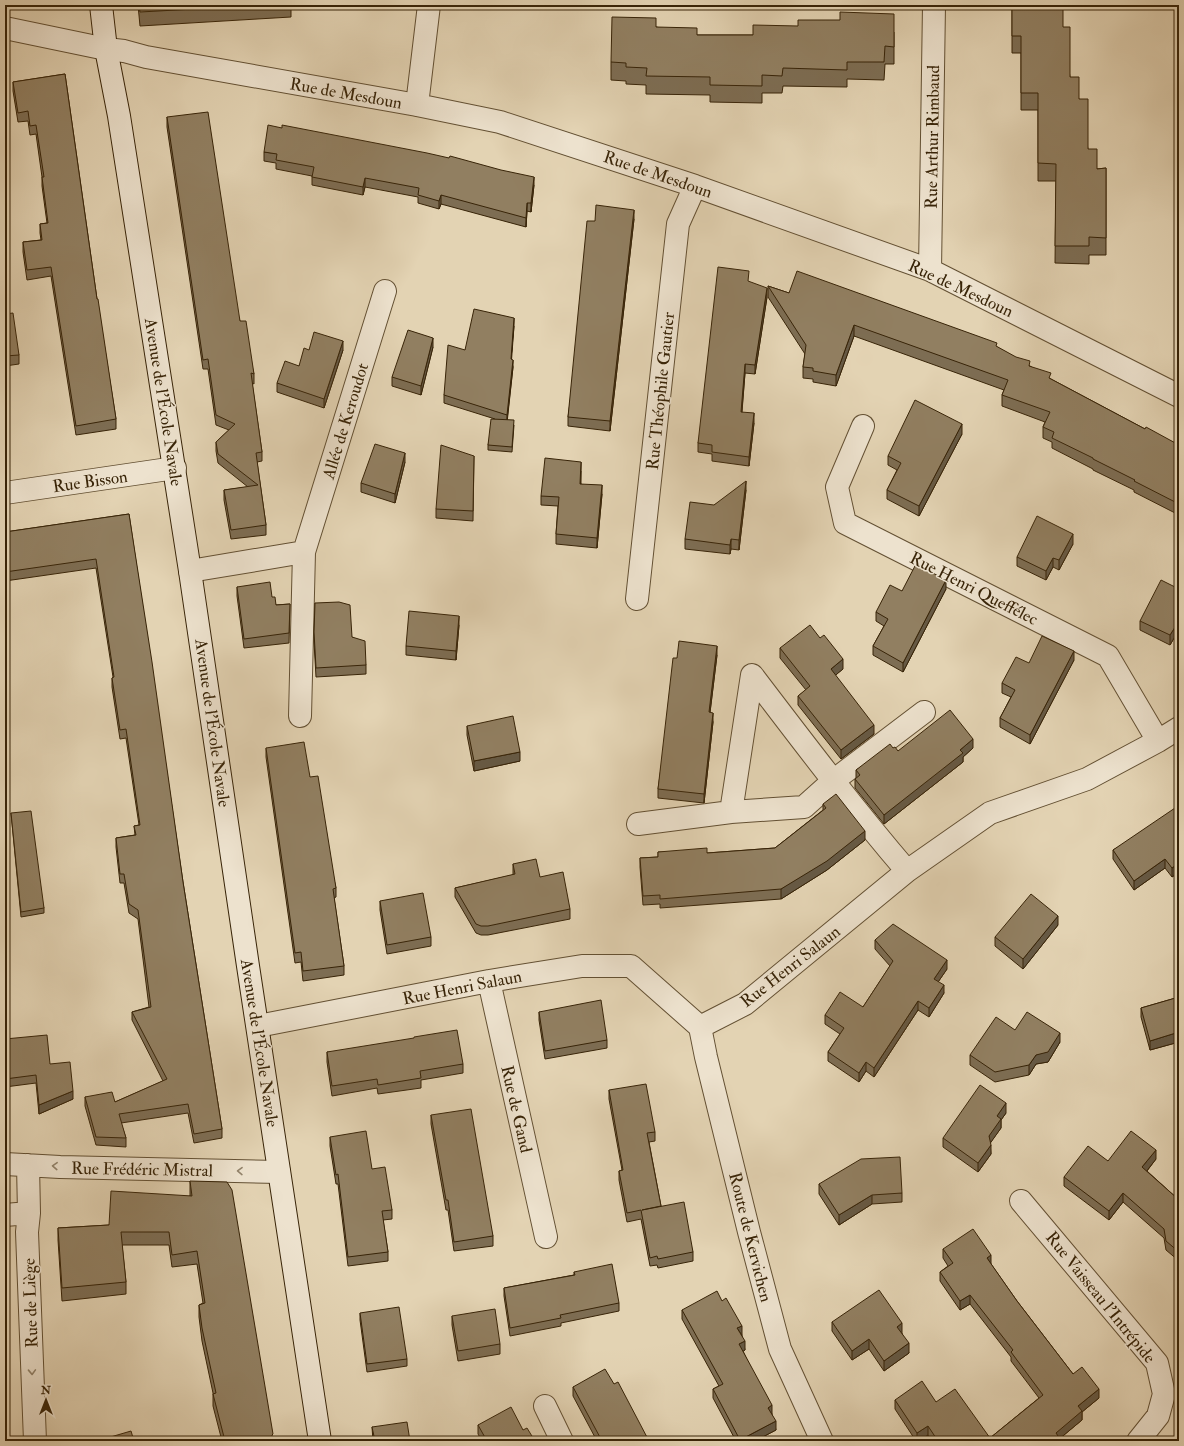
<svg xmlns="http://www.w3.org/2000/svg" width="1184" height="1446" font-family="'IM FELL Double Pica',serif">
<rect width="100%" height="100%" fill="#e3d3b3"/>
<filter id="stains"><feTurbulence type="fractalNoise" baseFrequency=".005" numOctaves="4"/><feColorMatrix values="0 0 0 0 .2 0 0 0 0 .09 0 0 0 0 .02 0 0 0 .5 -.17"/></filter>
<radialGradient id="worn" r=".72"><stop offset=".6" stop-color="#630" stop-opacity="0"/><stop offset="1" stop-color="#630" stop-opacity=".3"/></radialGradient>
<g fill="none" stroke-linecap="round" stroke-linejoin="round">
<defs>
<path id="street" d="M5 28 106 49 124 51 146 57 417 105 500 122 695 186 930 270 1179 396
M417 105 429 5
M930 270 934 5
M863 426 837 487 845 523 1108 656 1158 741
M5 493 175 468
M190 571 304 552 385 291
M637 599 678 224 695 186
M300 716 304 552
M731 812 752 675C803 742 853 808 907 871
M638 824 731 812 804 807 833 781 924 712
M489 981 546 1237
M258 1026 489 981 582 966H631L700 1027
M700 1027 745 1004 907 871 990 813 1087 779 1158 741 1179 728
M700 1027 706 1057 749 1232 780 1349 822 1441
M5 1164 60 1167 279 1172
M28 1165 29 1213 27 1232 35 1441
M1021 1201 1157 1363 1164 1394 1158 1416 1138 1441
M5 1215 29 1213
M545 1406 562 1441"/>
<path id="secondary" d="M101 5 106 49 119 116 190 571 248 966 320 1441"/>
</defs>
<use href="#street" stroke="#635033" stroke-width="24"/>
<use href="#secondary" stroke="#382408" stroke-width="24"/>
<use href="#street" stroke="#ede2ce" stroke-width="22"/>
<use href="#secondary" stroke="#ede2ce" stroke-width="22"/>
</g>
<path fill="#7d6d53" stroke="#382408" d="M138 5H291V17L140 26Z
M1012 5 1063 27 1070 77 1079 99 1088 149 1097 169 1106 168V255H1089V264L1055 263 1056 181H1038V110H1021V53H1012Z
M656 27 697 35H753L894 32V64H885L884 80 847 79V87L783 86 782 93H762V103L710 102V95L646 94V85L626 84V81L611 80V62Z
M65 74 97 299 116 419V429L76 435 51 276 27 280 23 252V242L41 240 40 233V224L47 223 42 186V177L36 134 30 135 28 121 18 122 13 91V82Z
M167 117 240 321 254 374V384L252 383 262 452V461L257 462 266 525V535L231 539 224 500V490L248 487 218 463 216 451V442L229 430 216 425 208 369H203L167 127Z
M264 152 534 185 531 212 527 211 526 227 441 204 439 209 418 203V197L365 187 363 195 312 185V176L276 169V163L264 161Z
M634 219 610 431 568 426V417L595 221Z
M1179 277V293L1176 292V282Z
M749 282 767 297 755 374 745 373 742 412 754 423 749 466 712 461V454L698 452V443Z
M768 286 789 293 997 347 1030 366 1051 379 1145 429 1179 445V515L1134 492V490L1093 470V469L1052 448V442L1043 438V427L1045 422 1002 406V395L1004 390 854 336 836 386 813 382V379L803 378V367L805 354 768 297Z
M5 314 19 355V364L5 366Z
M514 326 511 359 513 367 507 420 514 425 512 452 488 450V445L495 419 444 403V395L465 350Z
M433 347 421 395 392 386V377Z
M309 350H343L324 408 277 392V383L299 366Z
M962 434 919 516 887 499V490L897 470 888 465V456Z
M474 456 473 521 436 518V509Z
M405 462 395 503 361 492V483Z
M581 471V484L602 494 597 548 556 544V534L558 506 541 505V496Z
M746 490 739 550 731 549 730 554 685 549V539L714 505Z
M129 514 183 882 222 1129V1138L194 1143 188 1113 121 1123 126 1138V1147L96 1145 85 1106V1097L115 1102 163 1081 132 1020V1012L149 1007 138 919 129 913 124 883H120L116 847V838L135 835 134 826 139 825 126 738 120 739 112 687V678L113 677 96 568 5 581V532Z
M1073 544 1059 570 1053 567 1046 580 1017 566V557Z
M237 587 272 597 276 605 290 604 289 643 244 648 237 596Z
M946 589 903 672 873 655V646L884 626 876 621V612L902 591Z
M1179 589V634L1177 633 1170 645 1140 630V621Z
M315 603 352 637 366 665V674L316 677 314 642Z
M459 625 456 660 406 655V646Z
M780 648 843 669 835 675 874 734 841 759 798 705V696L806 690 780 658Z
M717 655 710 712 713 722 704 803 658 798V789L677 658Z
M1074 660 1030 744 1000 727V718L1011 697 1002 693V683Z
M467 726 520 761 474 771 467 735Z
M266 748 310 777 336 888V897L334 898 344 966V975L303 981 301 962 295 963 266 757Z
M893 748 898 751 973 748 963 757V762L884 824 855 788V779L856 778V770Z
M823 804 865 840 827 870 781 899 660 908V904L643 905 640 867V858L658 857V852L707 853 775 848 823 810Z
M11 813 44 908V913L21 917Z
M1179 814V872L1172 877 1165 868 1134 890 1113 859V850Z
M513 864 540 877 570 909V919L488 935H481L476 933 455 897V888L513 875Z
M380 901 431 937V946L387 954 380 910Z
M1058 925 1023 969 995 946V937Z
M875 940 947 969 938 982 944 993 929 1017 918 1010 874 1077 866 1071 859 1082 828 1061V1052L840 1034 825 1024V1015L863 1007 890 966 875 949Z
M1179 997V1042L1150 1050 1141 1017V1008Z
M539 1012 607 1040V1048L545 1059 539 1020Z
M5 1039 50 1064 73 1099 39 1114 36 1083 5 1087Z
M1060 1042 1048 1062 1036 1064 1029 1075 995 1082 970 1065V1055Z
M327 1052 463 1064V1073L421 1080V1088L378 1094 377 1088 332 1096 327 1062Z
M609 1090 655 1132V1141L649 1142 661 1206 693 1252V1261L658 1268 657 1265 650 1266 641 1219 627 1222 619 1180V1171L622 1170 609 1099Z
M1006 1113 1001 1120V1128L990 1143 991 1154 978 1172 943 1147V1138Z
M431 1115 493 1236V1246L454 1251 448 1210H446L431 1124Z
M330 1137 372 1169 392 1210V1219L383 1220 388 1252V1261L348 1266 338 1184H336L330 1146Z
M1156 1159 1147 1171 1179 1200V1261L1166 1250 1164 1238 1123 1202 1109 1220 1064 1186V1177L1108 1161Z
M190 1181 273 1441H222L213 1406V1393L202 1341 199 1317V1305L203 1303 197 1264 172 1267 169 1245H122L126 1282V1294L62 1301 58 1240V1228L109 1225 190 1196Z
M819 1184 902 1193V1202L872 1204 839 1225 819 1194Z
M943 1249 991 1264 1017 1301 1073 1374 1099 1398 1082 1412V1420L1058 1440V1441H932L928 1435 919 1441H916L895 1409V1400L936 1402 990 1438 1039 1398 1011 1361V1357L970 1304 960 1310 940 1281V1272L948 1266 943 1258Z
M574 1272 619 1303V1311L561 1323V1326L510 1336 504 1296V1288L574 1275Z
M682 1310 742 1335 745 1350 743 1351 772 1414 776 1430 755 1441H736L713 1398V1389L719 1386 682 1319Z
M360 1313 407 1359V1366L367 1372 360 1320Z
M452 1316 500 1344V1354L458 1361 452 1325Z
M832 1322 902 1333 909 1353 884 1371 869 1349 852 1360 832 1331Z
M614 1384 649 1441H597L573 1396V1387Z
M478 1425 523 1430 535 1441H482L478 1434Z
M372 1427 410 1441H373Z"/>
<path fill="#665944" stroke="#382408" d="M534 177V185L531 212V203Z
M365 178V187L363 195V187Z
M441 195V204L439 209V201Z
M527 203V211L526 227V218Z
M634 210V219L610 431V421Z
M767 288V297L755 374V365Z
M514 318V326L511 367V359Z
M854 325V336L836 386V375Z
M433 338V347L421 395V386Z
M343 341V350L324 408V399Z
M513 360V367L507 423V415Z
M745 364V373L741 421V412Z
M754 413V423L749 466V457Z
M962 424V434L919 516V506Z
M405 453V462L395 503V494Z
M581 462V471L580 493V484Z
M746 481V490L739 550V540Z
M602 485V494L597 548V538Z
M1073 534V544L1059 570V560Z
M731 539V549L730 554V545Z
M1053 558V567L1046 580V571Z
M946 580V589L903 672V663Z
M459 616V625L456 660V651Z
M1177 624V633L1170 645V635Z
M717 646V655L709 721V712Z
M1074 651V660L1030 744V735Z
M843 659V669L831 679V669Z
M713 713V722L704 803V794Z
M874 725V734L841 759V750Z
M973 739V748L963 757V762L884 824V815L960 750Z
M520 752V761L474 771V761Z
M865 831V840L827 870 781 899V889Z
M1165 859V868L1134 890V881Z
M1179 863V872L1172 877V868Z
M1058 916V925L1023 969V959Z
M947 960V969L934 988V979Z
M944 985V993L929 1017V1008Z
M918 1001V1010L874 1077V1068Z
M1179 1032V1042L1150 1050V1041Z
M1060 1033V1042L1048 1062 1036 1064 1029 1075V1065L1036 1055Z
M866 1062V1071L859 1082V1073Z
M73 1091V1099L39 1114V1105Z
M1006 1103V1113L1001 1120V1128L989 1145V1136L997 1116Z
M991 1145V1154L978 1172V1163Z
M1156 1150V1159L1142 1177V1167Z
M1123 1193V1202L1109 1220V1211Z
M872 1195V1204L839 1225V1215Z
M991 1255V1264L987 1258Z
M970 1295V1304L960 1310V1301Z
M902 1323V1333L897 1336V1327Z
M742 1326V1335L737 1328Z
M869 1339V1349L852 1360V1351Z
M745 1341V1350L739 1354V1344Z
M909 1343V1353L884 1371V1361Z
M1099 1389V1398L1082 1412V1420L1058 1440V1441H1052L1056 1433 1078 1406Z
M772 1405V1414L768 1417V1408Z
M776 1421V1430L755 1441H740V1440Z
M928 1426V1435L919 1441H917V1433Z"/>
<path fill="#917f61" stroke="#382408" d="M139 5H266L140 12Z
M1012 5H1057V7L1063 6V27H1070V77H1079V99H1088V149H1097V169L1106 168V238L1089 237V246H1055L1056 164 1038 163V93H1021V36H1012Z
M840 12 894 14V47L885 46 884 62H847V70L783 68 782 76 762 75V86L710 85V77L646 76 647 68 626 67V63L611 62 612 17 656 18V27L697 28V35H753V25L798 26V20H840Z
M65 74 97 299H98L116 419 76 426 51 267 27 270 23 242 42 240 40 224 48 223 42 177H44L36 125 30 126 28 111 18 113 13 82Z
M208 112 240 321H246L254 374 251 373 262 452 256 453 266 525 231 530 224 490 258 485 218 454 216 442 235 424 216 415 208 359 203 360 167 117Z
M268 125 282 128V125L427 153 449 158 450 156 501 170 534 177 531 203H527L526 218 441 195 439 201 418 195 419 188 365 178 363 187 312 177 314 167 276 160 277 154 264 152Z
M596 205 634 210 610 421 568 417 587 221H595Z
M718 267 749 271 748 281 767 288 755 365 745 364 741 412 754 413 749 457 712 452V445L698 443Z
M797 271 997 343 996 346 1016 357 1030 361 1029 366 1051 373 1049 378 1145 429 1146 427 1179 445V504L1134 481 1135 480 1093 459V458L1052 438 1054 432 1043 427 1050 412 1002 395 1008 380 854 325 836 375 813 371V368L803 367 806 345 768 286 789 293Z
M1179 277V284L1176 282Z
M474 309 514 318 511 359 513 360 507 415 444 395 448 345 465 350Z
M13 313 19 355 5 356V314Z
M408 330 433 338 421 386 392 377Z
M314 332 343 341 324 399 277 383 285 361 299 366 304 348 309 350Z
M915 400 962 424 919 506 887 490 901 463 888 456Z
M491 419 514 420 512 447 488 445Z
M375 444 405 453 395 494 361 483Z
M441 445 474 456 473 511 436 509Z
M545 458 581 462 580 484 602 485 597 538 556 534 559 497 541 496Z
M746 481 739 540 731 539 730 545 685 539 690 502 714 505Z
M129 514 152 662 183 882 222 1129 194 1134 188 1104 119 1114 126 1138 96 1137 85 1097 112 1092 115 1102 167 1079 132 1012 151 1007 138 910 129 904 124 874H120L116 838 136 835 134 826 140 825 126 729 120 730 112 678 114 677 96 559 5 572V532Z
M1037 516 1073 534 1059 560 1053 558 1046 571 1017 557Z
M916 564 946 580 903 663 873 646 888 619 876 612 890 585 902 591Z
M1161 580 1179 589V625L1177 624 1170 635 1140 621Z
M270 582 272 597H275L276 605 290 604 289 633 244 639 237 587Z
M339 602 350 605 352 637 365 641 366 665 316 668 314 632 315 603Z
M409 611 459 616 456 651 406 646Z
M810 625 820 638 824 635 843 659 831 669 874 725 841 750 798 696 810 686 780 648Z
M1042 636 1074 651 1030 735 1000 718 1015 690 1002 683 1016 657 1029 663Z
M679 641 717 646 709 712 713 713 704 794 658 789 673 658H677Z
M950 710 973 739 960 750 963 753 884 815 855 779 860 775 856 770 890 744 893 748 895 747 898 751Z
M513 716 520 752 474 761 467 726Z
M304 742 310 777 318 776 336 888 333 889 344 966 303 971 301 952 295 953 266 748Z
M836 794 865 831 827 861 781 889 660 899V895L643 896 640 858 658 857V852L707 848V853L775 848 826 808 823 804Z
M1175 808 1179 814V863L1172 868 1165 859 1134 881 1113 850Z
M31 811 44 908 21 912 11 813Z
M536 859 540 877 563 872 570 909 488 926H481L476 924 455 888 515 874 513 864Z
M423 893 431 937 387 945 380 901Z
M1031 894 1058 916 1023 959 995 937Z
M893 924 947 960 934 979 944 985 929 1008 918 1001 874 1068 866 1062 859 1073 828 1052 844 1028 825 1015 840 992 863 1007 893 961 875 940Z
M1179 997V1032L1150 1041 1141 1008Z
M601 1000 607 1040 545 1051 539 1012Z
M1027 1012 1060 1033 1048 1052 1036 1055 1029 1065 995 1072 970 1055 996 1017 1015 1030Z
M457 1030 463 1064 420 1071 421 1078 378 1085 377 1079 332 1086 327 1052 414 1038V1037Z
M47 1035 50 1064 70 1062 73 1091 39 1105 36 1075 5 1079V1039Z
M646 1084 655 1132 647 1133 661 1206 642 1210 684 1202 693 1252 658 1259 657 1256 650 1258 641 1210 627 1213 619 1171 623 1170 609 1090Z
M980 1085 1006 1103 997 1116 1001 1119 989 1136 991 1145 978 1163 943 1138Z
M471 1109 493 1236 454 1242 448 1200H446L431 1115Z
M366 1131 372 1169 385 1167 392 1210 382 1211 388 1252 348 1257 338 1174 336 1175 330 1137Z
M1131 1131 1156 1150 1142 1167 1179 1200V1252L1166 1241 1164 1229 1123 1193 1109 1211 1064 1177 1088 1146 1108 1161Z
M900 1157 902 1193 872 1195 839 1215 819 1184 861 1159Z
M190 1181 227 1182 232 1190 273 1434 272 1435 273 1441H225L213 1394 216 1393 202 1328 199 1305 205 1303 197 1251 172 1255 169 1232H121L126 1282 62 1288 58 1228 109 1225 111 1191 192 1196Z
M973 1229 991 1255 987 1258 1017 1301 1073 1374 1082 1367 1099 1389 1078 1406 1082 1411 1056 1433 1058 1436 1052 1441H938L928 1426 917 1433 895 1400 922 1381 936 1402 955 1389 990 1438 1043 1395 1011 1352 1013 1350 970 1295 960 1301 940 1272 953 1263 943 1249Z
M612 1264 619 1303 560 1315 561 1318 510 1328 504 1288 575 1275 574 1272Z
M879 1290 902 1323 897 1327 909 1343 884 1361 869 1339 852 1351 832 1322Z
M717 1291 722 1301 726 1298 742 1326 737 1328 745 1341 739 1344 772 1405 768 1408 776 1421 740 1440 713 1389 723 1384 682 1310Z
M399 1307 407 1359 367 1364 360 1313Z
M495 1309 500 1344 458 1351 452 1316Z
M605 1369 614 1384 618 1382 649 1441H602L573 1387Z
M511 1407 523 1430 527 1428 535 1441H487L478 1425Z
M407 1422 410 1441H375L372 1427Z
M131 1431 134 1441H97Z"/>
<defs><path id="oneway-chevron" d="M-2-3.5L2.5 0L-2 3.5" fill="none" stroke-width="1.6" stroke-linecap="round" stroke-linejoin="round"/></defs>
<g stroke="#92836b">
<use href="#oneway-chevron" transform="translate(55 1166) rotate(-177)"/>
<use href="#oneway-chevron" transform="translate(240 1171) rotate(-179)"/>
<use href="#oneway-chevron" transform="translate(32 1372) rotate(88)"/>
</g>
<g text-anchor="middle" stroke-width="3" stroke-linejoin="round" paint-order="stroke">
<g font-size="17" fill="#382408" stroke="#ede2ce">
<text transform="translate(346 93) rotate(10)" y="6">Rue de Mesdoun</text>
<text transform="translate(932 137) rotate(-89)" y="6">Rue Arthur Rimbaud</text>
<text transform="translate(658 174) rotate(19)" y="6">Rue de Mesdoun</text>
<text transform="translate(961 288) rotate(25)" y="6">Rue de Mesdoun</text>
<text transform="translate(660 391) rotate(-84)" y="6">Rue Théophile Gautier</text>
<text transform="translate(164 402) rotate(81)" y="6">Avenue de l'École Navale</text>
<text transform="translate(345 421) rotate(-73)" y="6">Allée de Keroudot</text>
<text transform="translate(90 481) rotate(-8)" y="6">Rue Bisson</text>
<text transform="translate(974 588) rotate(27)" y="6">Rue Henri Queffélec</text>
<text transform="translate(213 723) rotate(82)" y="6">Avenue de l'École Navale</text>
<text transform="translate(790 966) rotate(-38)" y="6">Rue Henri Salaun</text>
<text transform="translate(462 987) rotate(-11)" y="6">Rue Henri Salaun</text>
<text transform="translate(260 1043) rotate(81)" y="6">Avenue de l'École Navale</text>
<text transform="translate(517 1109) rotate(77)" y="6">Rue de Gand</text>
<text transform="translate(142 1169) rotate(1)" y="6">Rue Frédéric Mistral</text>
<text transform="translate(751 1237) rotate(76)" y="6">Route de Kervichen</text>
<text transform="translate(1101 1297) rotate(51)" y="6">Rue Vaisseau l'Intrépide</text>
<text transform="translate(30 1303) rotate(-92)" y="6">Rue de Liège</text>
</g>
</g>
<rect width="1184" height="1446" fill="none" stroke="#e3d3b3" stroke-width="20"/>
<rect x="6" y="6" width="1172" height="1434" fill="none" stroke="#382408" stroke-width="2"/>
<rect x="10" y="10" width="1164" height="1426" fill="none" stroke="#382408"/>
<g transform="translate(46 1400)" stroke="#ede2ce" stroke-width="3" paint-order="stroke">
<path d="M0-3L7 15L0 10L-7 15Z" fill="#382408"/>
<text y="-6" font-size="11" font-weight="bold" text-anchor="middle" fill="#382408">N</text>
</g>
<rect width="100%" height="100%" filter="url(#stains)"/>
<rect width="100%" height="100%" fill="url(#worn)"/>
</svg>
